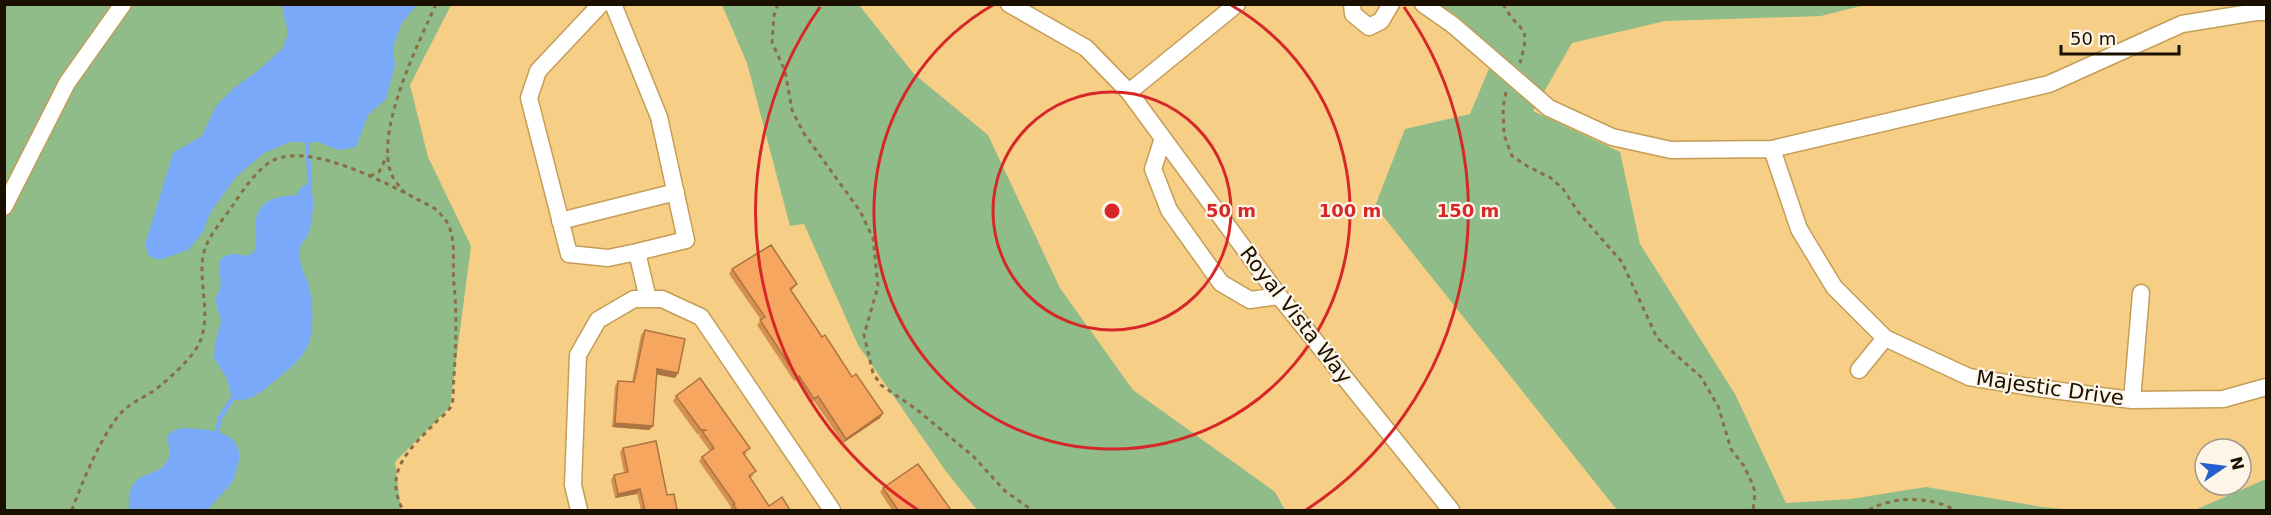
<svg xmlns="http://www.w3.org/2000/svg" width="2271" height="515" font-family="'DejaVu Sans',sans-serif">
<rect width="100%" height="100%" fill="#f7ce86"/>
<path fill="#8fbc89" d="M4 5H451L410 85 428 157 471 246 450 407 395 462 401 510H5Z
M722 5H859L914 74 988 135 1060 288 1133 390 1275 492 1285 510H977L945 470 858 345 804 224 790 226 747 63Z
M1425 5H1865L1821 16 1665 21 1572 43 1533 111 1620 152 1640 244 1735 394 1786 503 1851 499 1926 487 2042 507 2076 510H1617L1375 206 1405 129 1470 114 1493 59Z
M2266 479V510H2195Z"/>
<path fill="#7ba9fa" d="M282 5H417L401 24 393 47 395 65 386 99 368 115 356 147 339 150 318 142H290L264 153 236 177 210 213 203 232 188 250 159 260 149 256 145 245 173 153 202 136 216 106 234 88 260 69 283 48 288 34Z
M310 183C315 197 313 218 309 232 307 238 301 243 300 248 297 260 304 272 308 283 313 300 315 331 307 347 300 362 285 372 272 383 261 393 248 403 232 399L227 379 214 358 215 344 221 321 215 299C225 283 219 279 219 262 227 252 234 253 246 256L254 252C259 236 254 234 256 220 259 199 279 196 297 195L300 188Z
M183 428C206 429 247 430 238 465 236 470 235 478 232 482 225 492 215 500 208 510H129C127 463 158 483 168 459 172 452 167 444 168 436L172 431Z"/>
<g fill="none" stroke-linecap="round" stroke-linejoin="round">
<path stroke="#7ba9fa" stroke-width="4.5" d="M307 142 310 183
M217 432 220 418 232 399"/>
<defs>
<path id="minor" d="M601 4 538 71 529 98 569 254 608 258 637 252
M613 4 659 117 686 240 637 252 648 299
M1009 4 1086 48 1129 92 1279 296 1451 510
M1352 4 1353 14 1369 27 1381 21 1391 4
M1423 4 1453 25 1549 108 1612 137 1671 150 1772 149 2049 84 2182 24 2256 12H2266
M1129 92 1237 4
M1163 138 1153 169 1169 210 1221 283 1250 300 1279 296
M1772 149 1799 229 1834 287 1885 338 1969 377 2037 388 2132 400 2223 399 2266 387
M4 207 67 83 123 4
M560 221 676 192
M1859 370 1885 338
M2132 400 2141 293
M579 510 573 485 578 355 598 320 634 299H662L701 317 832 510"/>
</defs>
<use href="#minor" stroke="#c49d56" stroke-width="19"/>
<path stroke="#896f43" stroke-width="3" stroke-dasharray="4.5 4.5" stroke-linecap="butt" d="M778 4 774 15 772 42 785 71 792 110 803 132 860 211 873 238 878 286 864 335 873 373 881 385 916 409 973 456 1005 491 1032 510
M1503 4C1520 36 1532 21 1520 63
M1812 4H1839
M1506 92 1503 108 1504 135 1512 156 1527 166 1551 178 1563 189 1579 213 1622 262 1657 338 1701 377 1718 406 1731 449 1744 466 1753 485 1755 493 1753 510
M370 176 379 172 387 156
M405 193C399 186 392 178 390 170 377 127 418 44 436 4
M72 510C81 485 104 428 124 410 135 400 150 395 161 385 171 377 189 360 196 349 214 320 198 287 203 256 206 238 223 220 233 205 243 190 259 166 276 159 317 143 397 189 434 208 441 214 447 220 450 229 456 247 452 266 454 284 457 315 456 345 454 376 453 384 454 396 452 404 450 410 442 417 437 421 411 448 382 471 403 510
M1869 510C1893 496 1930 496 1955 510"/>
<use href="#minor" stroke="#fff" stroke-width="16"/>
</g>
<path fill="#d48f51" d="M732 269 797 284 793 289 791 291 822 337 852 377 883 413 880 418 843 443 814 401 811 403 796 380 794 381 757 325 761 320 729 274Z
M645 330 678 373 675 378 656 374 653 426 649 430 612 427 615 386 618 381 632 382 641 335Z
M676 396 747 453 744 455 753 476 750 478 769 506 790 510H730L731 507 699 461 702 457 710 451 699 436 700 435 697 434 673 401Z
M623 448 667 495 677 510H641L637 494 615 498 611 480 614 475 624 473 620 452Z
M883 488 951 510H892L880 492Z"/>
<path fill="#ac7442" d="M657 369 678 373 675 378 654 374Z
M883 413 880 418 843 443 846 439Z
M615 423 653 426 649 430 612 427Z
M640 489 637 494 615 498 618 494Z"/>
<path fill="#f6a65e" stroke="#ac7442" stroke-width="1.5" d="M771 245 797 284 790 289 822 337 825 335 852 377 856 374 883 413 846 439 818 396 814 399 799 376 797 377 760 320 765 317 732 269Z
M645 330 685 339 678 373 657 369 653 426 615 423 618 381 634 382Z
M700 378 750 448 743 453 756 471 749 476 769 506 782 497 790 510H737L733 505 735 504 702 457 714 448 702 431 707 430H701L676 396Z
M656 441 667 495 674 494 677 510H645L640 489 618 494 614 475 628 472 623 448Z
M918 464 951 510H898L883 488Z"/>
<g fill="none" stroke="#d62828" stroke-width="3">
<circle cx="1112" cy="211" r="119"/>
<path d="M1231 5A238 238 0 1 1 993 5"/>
<path d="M918 510A356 356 0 0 1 820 7M1404 7A356 356 0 0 1 1306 510"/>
</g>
<g text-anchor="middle" stroke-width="4.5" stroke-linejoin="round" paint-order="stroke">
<g font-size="21" fill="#1b1000" stroke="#fdf5e7">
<text transform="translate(1296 315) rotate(52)" y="7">Royal Vista Way</text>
<text transform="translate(2050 388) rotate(8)" y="7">Majestic Drive</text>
</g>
</g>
<circle cx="1112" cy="211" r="9" fill="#d62828" stroke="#fdf5e7" stroke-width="3"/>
<g font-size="18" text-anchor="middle" font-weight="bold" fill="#d62828" stroke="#fdf5e7" stroke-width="4.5" stroke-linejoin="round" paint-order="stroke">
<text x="1231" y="217">50 m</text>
<text x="1350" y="217">100 m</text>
<text x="1468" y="217">150 m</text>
</g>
<rect width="2271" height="515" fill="none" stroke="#1b1000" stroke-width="12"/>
<g transform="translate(2223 467) rotate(76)"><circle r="28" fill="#fdf5e7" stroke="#a3998b" stroke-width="1.5"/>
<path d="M0-4.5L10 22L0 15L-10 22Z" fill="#2560cd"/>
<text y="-9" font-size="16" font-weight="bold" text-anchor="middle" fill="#1b1000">N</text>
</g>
<path d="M2061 45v9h118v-9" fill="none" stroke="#1b1000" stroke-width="3"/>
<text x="2070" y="45" font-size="18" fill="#1b1000" stroke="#fdf5e7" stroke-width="4.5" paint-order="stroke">50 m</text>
</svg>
